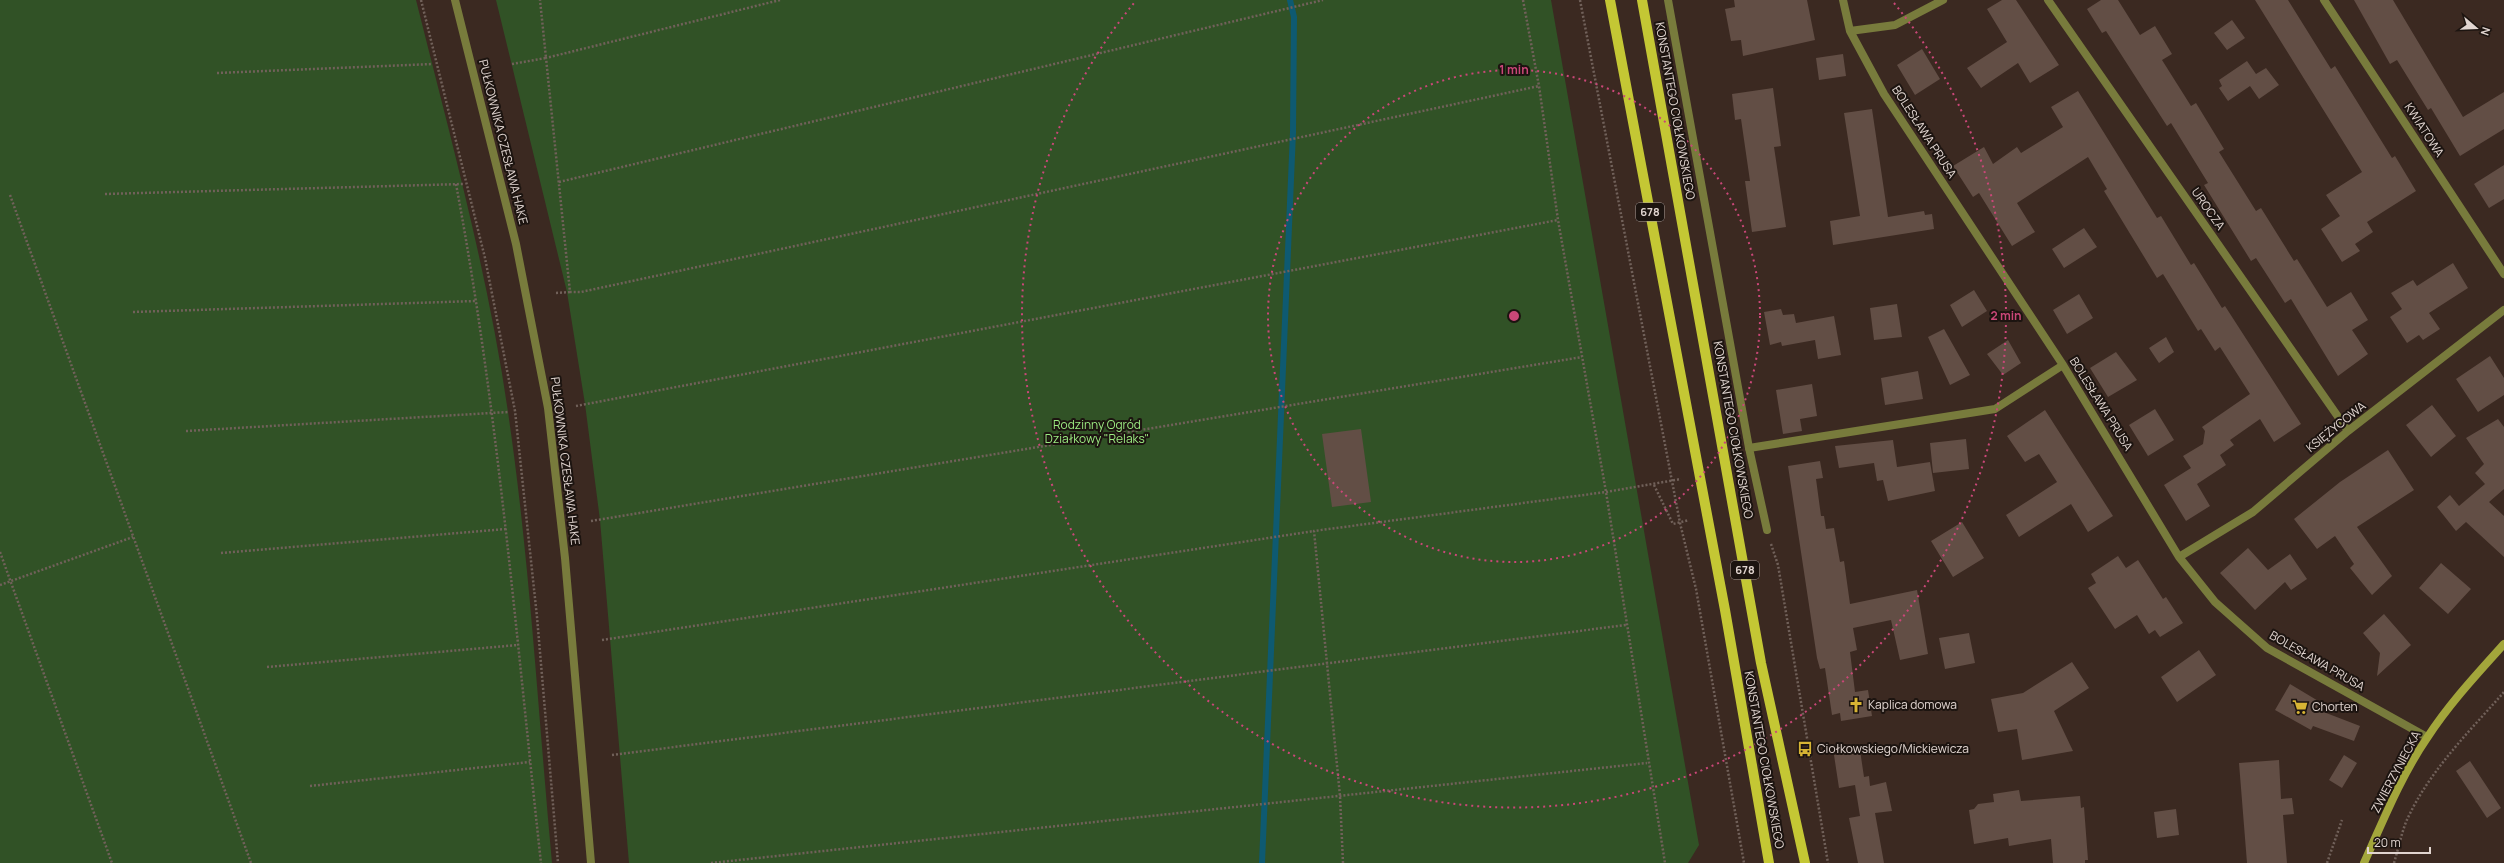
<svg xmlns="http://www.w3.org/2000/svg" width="2504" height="863" font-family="Manrope,sans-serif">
<rect width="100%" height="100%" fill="#3b2921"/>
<path fill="#315226" d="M0 0H416C450 136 488 273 508 412 530 561 538 713 552 863H0Z
M496 0H1551L1699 845 1688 863H629L600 520 585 404 567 292Z"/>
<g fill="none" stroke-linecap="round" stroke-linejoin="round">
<path stroke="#0e5a71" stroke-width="6" d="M1262 863 1293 132 1294 17 1290 0"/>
</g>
<path fill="#624e45" d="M1734 0H1807L1815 40 1743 56 1741 40 1731 41 1725 9 1735 7Z
M2002 0H2016L2059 65 2030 83 2018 63 1981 88 1967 68 2007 42 1987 9Z
M2101 0H2118L2140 35 2155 26 2172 54 2162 60 2191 106 2196 103 2224 149 2219 152 2256 211 2261 208 2294 261 2297 259 2327 307 2351 292 2368 320 2352 330 2368 354 2338 376 2291 299 2285 303 2256 258 2251 261 2204 185 2208 183 2171 123 2167 126 2106 31 2102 33 2087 9Z
M2255 0H2288L2331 69 2335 66 2392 158 2395 156 2416 191 2367 222 2373 232 2355 244 2360 251 2342 262 2321 229 2340 216 2326 195 2362 172Z
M2354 0H2393L2463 117 2504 92V129L2460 156 2431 108 2428 110 2397 60 2390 64Z
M2232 20 2245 38 2227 50 2214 33Z
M1922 49 1940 79 1915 95 1897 65Z
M1843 54 1846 76 1819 80 1816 58Z
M2247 61 2256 74 2266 68 2279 85 2259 99 2250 86 2228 101 2219 88 2222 86 2219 80Z
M1773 88 1781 146 1774 147 1786 227 1752 232 1745 181H1750L1741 119 1735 120 1732 94Z
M2078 91 2157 218 2161 216 2191 265 2194 263 2222 308 2225 306 2301 424 2274 442 2260 419 2230 440 2234 445 2220 455 2226 465 2197 484 2210 506 2186 521 2164 485 2191 468 2183 456 2203 444 2205 431 2202 427 2250 394 2220 347 2215 351 2201 329 2198 331 2163 274 2157 278 2104 191 2107 189 2088 157 2017 203 2035 232 2012 246 1979 193 1973 197 1953 166 1984 147 1993 164 2017 147 2021 153 2063 127 2051 107Z
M1872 109 1888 217 1924 211 1925 215 1932 214 1934 229 1833 245 1830 221 1860 216 1844 113Z
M2504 165V199L2489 208 2474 184Z
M2084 228 2097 247 2064 268 2052 249Z
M2453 263 2468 288 2429 313 2440 329 2423 340 2419 335 2407 343 2390 317 2402 309 2391 293 2413 280 2417 286Z
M1974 290 1987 311 1962 327 1950 305Z
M2079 294 2093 318 2067 334 2053 310Z
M1897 304 1902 337 1874 340 1870 308Z
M1781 309 1783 315 1794 314 1796 323 1834 316 1841 355 1818 359 1815 340 1782 346 1781 342 1770 345 1764 312Z
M1944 329 1970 375 1950 385 1928 337Z
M2166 337 2174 352 2159 363 2149 348Z
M2008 340 2021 363 2003 375 1987 354Z
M2116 352 2137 380 2108 397 2090 368Z
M2490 356 2504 378V395L2478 412 2456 379Z
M1918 371 1923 399 1885 405 1881 378Z
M1812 384 1817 416 1800 419 1802 431 1783 434 1776 390Z
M2432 405 2456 436 2431 457 2406 425Z
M2155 409 2174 440 2148 456 2129 425Z
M2045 410 2113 516 2088 532 2071 504 2019 537 2006 515 2057 482 2039 454 2025 462 2007 436Z
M2498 419 2504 427V489L2489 502 2504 516V557L2466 522 2456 531 2437 507 2450 495 2459 506 2485 484 2475 473 2484 464 2466 438Z
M1361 429 1371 502 1332 507 1322 434Z
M1966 439 1969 469 1933 473 1930 443Z
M1893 440 1897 467 1930 462 1935 491 1888 501 1883 480 1877 481 1874 463 1839 468 1835 446Z
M2388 450 2414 490 2357 527 2392 576 2372 595 2350 568 2354 564 2335 536 2317 549 2294 519 2340 482Z
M1820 461 1823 478 1816 479 1821 516H1824L1826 529 1834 528 1840 562 1844 561 1850 604 1917 590 1928 654 1900 660 1891 620 1853 628 1857 650 1850 652 1855 692 1868 690 1872 716 1841 721 1840 713 1832 715 1825 668 1820 669 1817 658 1788 466Z
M1962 522 1984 558 1953 577 1931 541Z
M2248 548 2268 570 2290 554 2307 579 2291 590 2285 582 2255 610 2220 573Z
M2118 556 2126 568 2138 560 2163 599 2166 597 2183 623 2160 637 2155 630 2149 634 2137 615 2115 629 2088 588 2096 583 2091 574Z
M2441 563 2471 589 2448 614 2419 588Z
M2384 614 2411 645 2377 676 2380 653 2363 633Z
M1969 633 1975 663 1945 669 1939 638Z
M2199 650 2216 675 2177 702 2161 677Z
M2072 662 2089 688 2054 711 2073 751 2022 760 2017 729 1998 732 1991 699 2023 693Z
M2290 684 2325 705 2321 711 2360 726 2354 741 2313 726 2311 730 2275 710Z
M1860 750 1864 777 1869 776 1870 786 1886 782 1892 811 1875 813 1884 863H1858L1849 818 1860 816 1855 785 1839 788 1834 755Z
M2344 755 2357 763 2342 788 2329 780Z
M2279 760 2281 799 2292 798 2294 814 2283 815 2287 863H2247L2239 763Z
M2470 761 2501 808 2487 818 2456 771Z
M2019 790 2021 801 2080 796 2081 808 2084 807 2088 860H2085V863H2053L2051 839 2009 846 2008 838 1974 844 1969 810 1974 809 1978 804 1994 802 1993 794Z
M2176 809 2179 835 2157 838 2154 812Z"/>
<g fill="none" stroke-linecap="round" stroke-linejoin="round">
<path stroke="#71615a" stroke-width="2.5" stroke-dasharray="2 2" stroke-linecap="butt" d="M421 0 485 258 515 411 537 617 558 863
M780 0 546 58 570 292H581L1539 86
M1523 0 1539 86 1558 220 1606 492 1665 863
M1580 0 1680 523 1696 589 1744 863
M512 64 546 58 540 0
M217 73 432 64
M559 182 1323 0
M456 184C498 408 516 636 541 863
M105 194 463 184
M10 195 251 863
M556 293 570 292
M133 312 476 301
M576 406 1558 220
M186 431 508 412
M1654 485 1673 524 1689 520
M591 521 1582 357
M1771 544 1778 565 1828 863
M0 552 112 863
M221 553 506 529
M0 585 133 537
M602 640 1314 531
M267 667 518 645
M612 755 1626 625
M310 786 530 762
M711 863 1647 763
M1343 863 1340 796 1314 531 1606 492 1681 479
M2327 863 2342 820
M2394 863C2398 850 2401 835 2406 822 2428 772 2469 732 2504 692"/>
<path stroke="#787b3c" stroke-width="8" d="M1668 0 1749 448 1767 530"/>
<path stroke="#787b3c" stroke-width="8" d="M455 0 516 244 548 408 565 558 591 863
M1843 0 1850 31 1884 94 2063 365 2179 557 2215 602 2267 648 2427 737
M2048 0 2348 431
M2324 0 2504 274
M1850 31 1895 25 1943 0
M1749 448 1995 409 2063 365
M2179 557 2253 512 2348 431 2504 310"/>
<path stroke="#a3a63b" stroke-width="8" d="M2364 863C2383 821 2401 776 2427 738 2449 704 2477 674 2504 644"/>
<path stroke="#c4c734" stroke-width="10" d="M1610 0 1725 610 1769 863
M1642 0 1761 663 1805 863"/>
</g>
<g fill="none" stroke="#ca4778" stroke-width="2" stroke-dasharray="2 4">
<circle cx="1514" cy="316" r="246"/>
<path d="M1894 3A492 492 0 1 1 1134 3"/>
</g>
<defs>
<symbol id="church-bare" viewBox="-9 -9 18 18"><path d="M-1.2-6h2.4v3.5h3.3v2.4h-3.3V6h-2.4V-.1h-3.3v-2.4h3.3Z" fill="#d7b434" stroke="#1c1410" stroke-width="2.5" paint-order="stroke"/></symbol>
<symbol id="supermarket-bare" viewBox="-9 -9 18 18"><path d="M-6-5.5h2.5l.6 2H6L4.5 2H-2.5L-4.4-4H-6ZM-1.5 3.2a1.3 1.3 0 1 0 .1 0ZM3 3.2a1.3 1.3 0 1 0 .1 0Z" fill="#d7b434" stroke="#1c1410" stroke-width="2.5" paint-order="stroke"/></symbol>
<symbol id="bus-bare" viewBox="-9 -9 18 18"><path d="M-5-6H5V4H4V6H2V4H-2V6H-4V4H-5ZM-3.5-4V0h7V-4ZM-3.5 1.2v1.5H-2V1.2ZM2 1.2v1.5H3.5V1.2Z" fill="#d7b434" stroke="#1c1410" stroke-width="2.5" paint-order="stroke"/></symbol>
</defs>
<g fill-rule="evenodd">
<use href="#church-bare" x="1845" y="694" width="22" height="22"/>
<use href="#supermarket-bare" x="2289" y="696" width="22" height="22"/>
<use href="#bus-bare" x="1794" y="738" width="22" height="22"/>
</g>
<g text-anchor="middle" stroke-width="4" stroke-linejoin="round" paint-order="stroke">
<g fill="#1c1410" stroke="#a69b96" stroke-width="1">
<rect x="1636" y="203" width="28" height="18" rx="3"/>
<rect x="1731" y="561" width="28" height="18" rx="3"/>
</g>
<g font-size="11" font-weight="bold" fill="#e1d5d0">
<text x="1650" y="216">678</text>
<text x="1745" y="574">678</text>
</g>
<g font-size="12" fill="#e1d5d0" stroke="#1c1410">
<text transform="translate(1675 111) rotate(80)" y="4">KONSTANTEGO CIOŁKOWSKIEGO</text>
<text transform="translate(2424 130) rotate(57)" y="4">KWIATOWA</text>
<text transform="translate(1924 132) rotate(57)" y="4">BOLESŁAWA PRUSA</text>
<text transform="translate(503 142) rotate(76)" y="4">PUŁKOWNIKA CZESŁAWA HAKE</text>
<text transform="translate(2208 209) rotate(55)" y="4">UROCZA</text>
<text transform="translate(2101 404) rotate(58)" y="4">BOLESŁAWA PRUSA</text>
<text transform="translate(2336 427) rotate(-39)" y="4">KSIĘŻYCOWA</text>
<text transform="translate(1733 430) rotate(80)" y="4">KONSTANTEGO CIOŁKOWSKIEGO</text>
<text transform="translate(565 461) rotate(83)" y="4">PUŁKOWNIKA CZESŁAWA HAKE</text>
<text transform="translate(2317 661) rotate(30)" y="4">BOLESŁAWA PRUSA</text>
<text transform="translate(1764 760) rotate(80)" y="4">KONSTANTEGO CIOŁKOWSKIEGO</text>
<text transform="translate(2396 772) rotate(-62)" y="4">ZWIERZYNIECKA</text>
</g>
<g font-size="12" fill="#9ceb82" stroke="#1c1410">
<text x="1097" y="429">Rodzinny Ogród<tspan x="1097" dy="14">Działkowy "Relaks"</tspan></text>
</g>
<g font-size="12" fill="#e1d5d0" stroke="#1c1410" text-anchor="start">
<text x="1868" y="709">Kaplica domowa</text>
<text x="2312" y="711">Chorten</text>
<text x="1817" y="753">Ciołkowskiego/Mickiewicza</text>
</g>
</g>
<circle cx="1514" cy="316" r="6" fill="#ca4778" stroke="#1c1410" stroke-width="2"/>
<g font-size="12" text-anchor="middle" font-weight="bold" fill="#ca4778" stroke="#1c1410" stroke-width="4" stroke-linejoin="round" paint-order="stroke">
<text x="1514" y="74">1 min</text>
<text x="2006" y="320">2 min</text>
</g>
<g transform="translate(2476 28) rotate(109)" stroke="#1c1410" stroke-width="3" paint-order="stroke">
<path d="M0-3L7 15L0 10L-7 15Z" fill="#e1d5d0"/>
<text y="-6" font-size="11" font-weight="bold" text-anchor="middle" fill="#e1d5d0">N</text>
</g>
<path d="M2368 847v6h62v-6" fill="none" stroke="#e1d5d0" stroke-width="2"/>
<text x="2374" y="847" font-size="12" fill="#e1d5d0" stroke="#1c1410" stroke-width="3" paint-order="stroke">20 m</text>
</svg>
